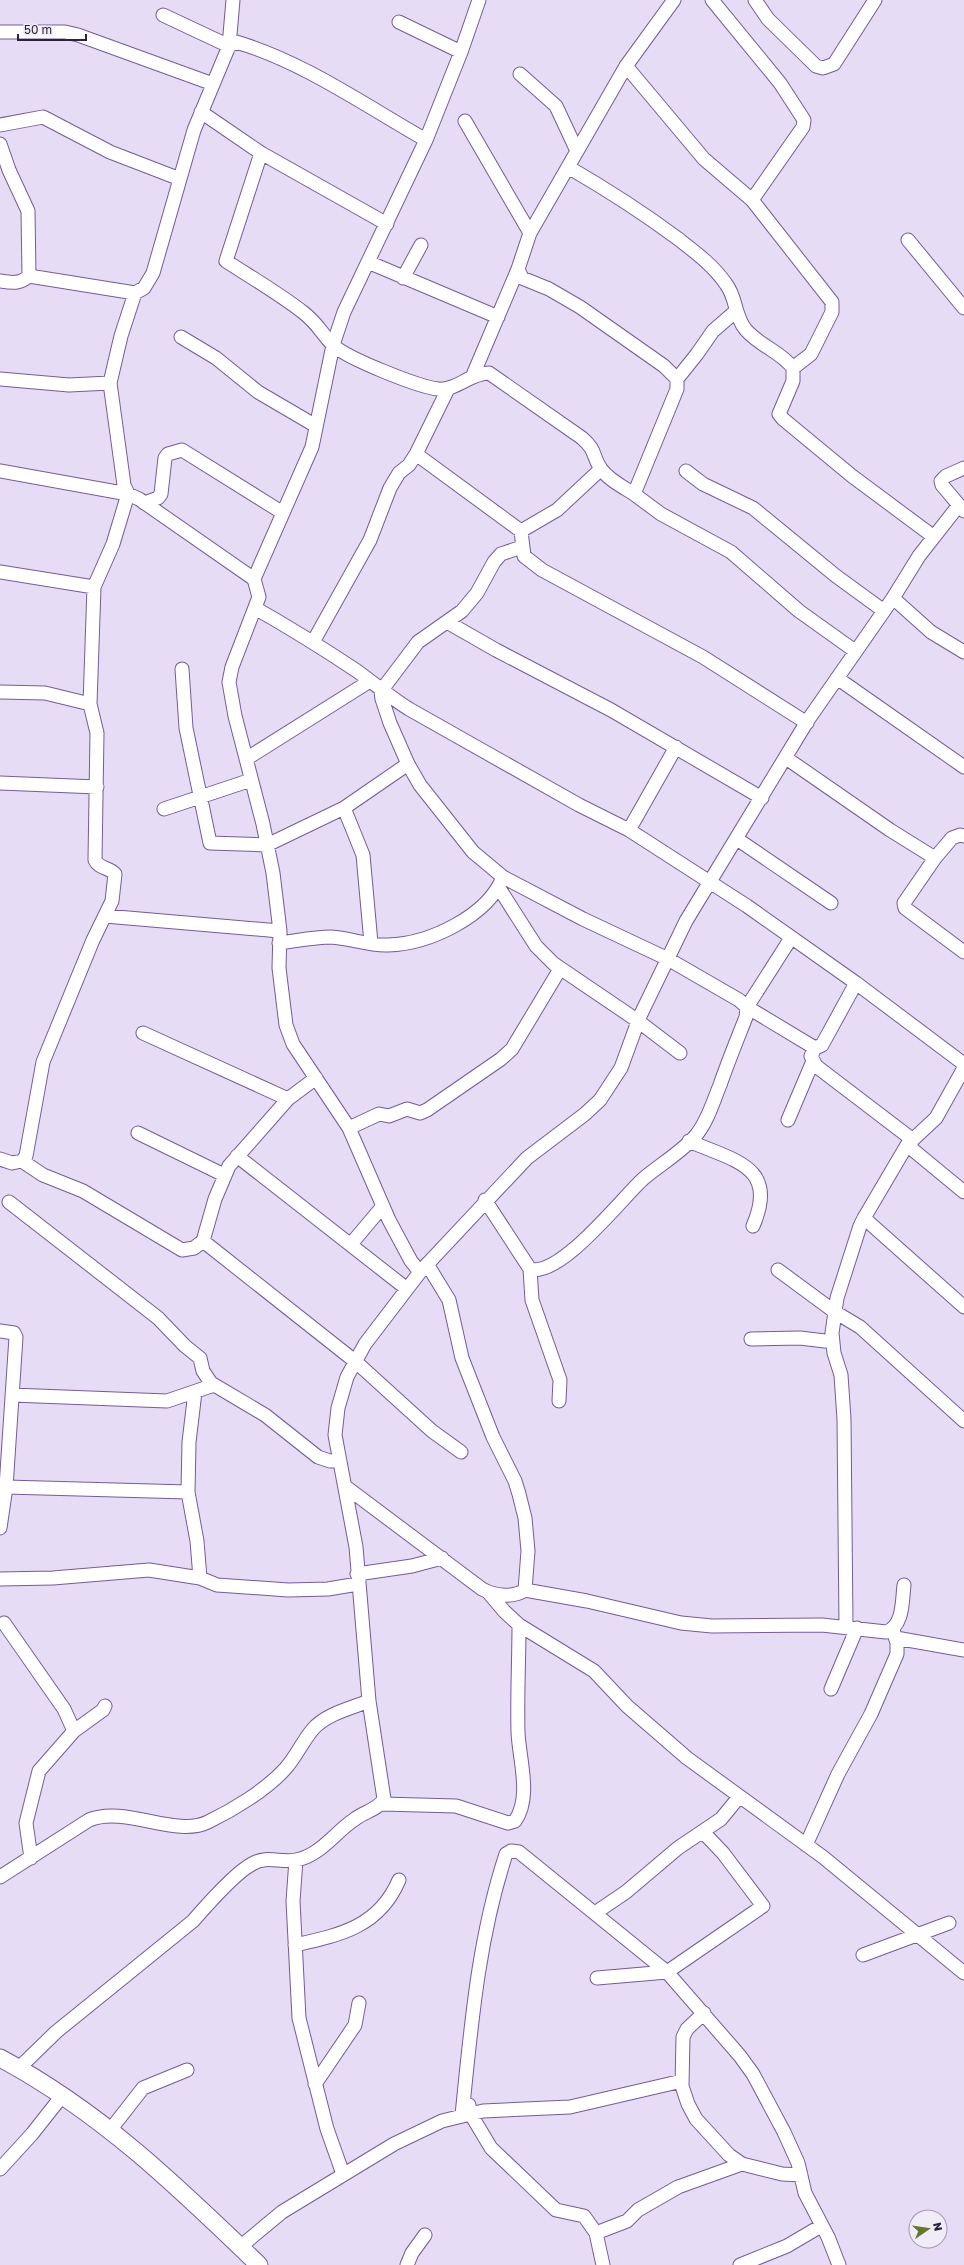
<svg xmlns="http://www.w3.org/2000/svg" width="964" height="2265" font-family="'Golos Text',sans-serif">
<rect width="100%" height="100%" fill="#e6dcf6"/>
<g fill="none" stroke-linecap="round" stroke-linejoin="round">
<defs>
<path id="minor" d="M674 0 626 66 530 233 518 269 522 278 549 289 580 307 664 366 677 379V389L634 494 661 514 731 552 799 611 855 651
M712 0 780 83 804 120 803 127 752 200
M755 0 768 19 816 66 823 68 834 64 875 0
M163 15 229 46 233 0
M399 22 461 52
M0 32H65L78 35 213 84
M626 66 704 159 752 200 832 302V312L811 354 793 368
M520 74 556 106 577 151
M201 112 261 153 226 261C252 278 280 294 304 313 318 324 322 334 333 345 346 358 419 387 438 389 456 391 470 373 489 373L582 438C597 451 592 456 601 469 609 480 623 487 634 494
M465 121 530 233
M0 125 43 117 110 152 180 179
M0 144 9 170 28 211 29 276 135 293 144 288 153 273 194 130 229 46 236 42C302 61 366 106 426 140
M261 153 387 224
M568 167C606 189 642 212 677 238 695 252 713 265 726 284 737 298 734 316 746 330 760 346 781 352 793 368V381L779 414 783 419 852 476 934 537
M908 240 964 308
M368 262 498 317
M403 278 421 245
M0 281C12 283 20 284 29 276
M135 293 121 336 110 383 124 485 128 494 139 499 254 579 259 597 232 667 229 682 235 716 263 824 273 873 280 931 279 968 286 1025 293 1044 349 1128 389 1220 411 1261 420 1272
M181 337 216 358 258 392 316 426
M473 375 518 269
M0 379 69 385 110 383
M677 379 697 354 713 331 736 311
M416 454 521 531 524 556 542 570 703 657 807 723
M964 468 946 476 941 481 942 485 964 511
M0 471 128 494 113 544 94 587 90 704 97 733 95 860C99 869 109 867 115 874L112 901 93 940 43 1062 26 1156 22 1161 12 1163 0 1159
M686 471 703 484 753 508 836 576 884 611
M144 503 158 498 161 494 165 458 168 454 182 450 283 513
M521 531 557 510 601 469
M522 547 501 554 494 562 477 593 462 611 418 642 381 691 382 699 390 723 408 764 420 785 473 852 503 877 583 919 668 959 739 1000 747 1007 815 1048 822 1045 856 983
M0 572 94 587
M254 579 312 447 333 345 344 312 426 140 461 52 479 0
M893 598 931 632 964 652
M255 608C290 628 324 649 357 671 375 684 391 698 409 709L579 805 629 830 747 906 856 983 964 1064
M447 622 496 650 611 710 762 798
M313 642 370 540 390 488 399 473 409 465 416 454 448 389
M182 669 186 728 210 843 267 845 344 808 408 764
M837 678 964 767
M0 692 45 693 90 704
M786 758 890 830 935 858
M246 759 370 681
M0 783 97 787
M344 808 363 855 371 943
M164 809 251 780
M629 830 676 747
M964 836 960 835 952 838 935 858 904 903 905 908 964 952
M737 839 831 903
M499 888 536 946 554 964 638 1021 680 1053
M105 916 280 931
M279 943C296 941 314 937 331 937 350 938 369 946 388 945 429 944 488 916 503 877
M143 1033 288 1099
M815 1048 811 1056 816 1066 913 1140
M788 1120 813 1061
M349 1128 379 1114 389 1116 407 1109 420 1113 427 1110 501 1059 512 1049 560 969
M138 1133 224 1175
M689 1141C734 1161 779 1166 753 1226
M907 1145 964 1192
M237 1156 407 1289
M22 1161 43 1175 83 1191 182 1250 194 1248 203 1241 215 1199 229 1166 288 1099 316 1078
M485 1200 530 1269C560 1278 622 1198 643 1179 658 1166 686 1149 697 1134 708 1120 713 1102 720 1085 728 1062 737 1040 746 1017L747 1007 791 938
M9 1202 158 1318 185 1346 200 1358 203 1371 211 1383 265 1415 318 1457 330 1461H340
M864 1218 964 1307
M203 1241 356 1362 432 1431 461 1452
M351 1244 383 1206
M530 1269 532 1300 560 1380 559 1401
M778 1270 835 1312 860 1327 964 1421
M0 1331 14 1333 16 1337 6 1487 0 1528
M751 1339 800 1338 833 1342
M195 1392 189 1442 188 1492 197 1541 200 1578
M12 1395 167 1401 214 1385
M6 1487 188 1492
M346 1487 482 1589C495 1596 513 1598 525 1590L528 1551 525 1518 519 1494 515 1481 493 1437 462 1358 449 1300 427 1264
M357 1574 412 1566 442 1558
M0 1579 53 1578 149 1570 200 1578 217 1585 288 1590 328 1589 358 1584
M525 1590 587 1601 681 1623 712 1626 822 1625 886 1632C904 1626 902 1600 904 1585
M488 1592 504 1611 519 1625 594 1671 627 1706 687 1758 823 1857 964 1973
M4 1623 64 1709 74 1731
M846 1626 844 1419 841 1375 834 1353 832 1333 837 1298 860 1226 864 1218 907 1145 936 1118 964 1068
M896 1638 964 1650
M831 1689 857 1628
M382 1804 456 1806 508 1823 515 1821C532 1797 519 1759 518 1732 517 1696 519 1660 519 1625
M806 1845 838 1774 871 1714 897 1654V1643L893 1630
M31 1858 26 1823 39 1771 74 1731 103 1710 105 1706
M296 1860 293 1901 299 2018 327 2129 343 2174
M0 1877 89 1820C125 1805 176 1838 208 1822 233 1810 266 1790 285 1769 296 1757 302 1742 313 1729 326 1714 351 1708 369 1701
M595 1913 626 1892 678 1848 721 1819 739 1797
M295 1945C340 1935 379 1927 399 1880
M863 1955 949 1923
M597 1978 667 1972 763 1906 723 1853 703 1832
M704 2013 687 2029 683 2037 682 2086 688 2104 696 2119 729 2155 742 2164 782 2174 801 2175
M19 2068 56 2032 193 1921C206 1906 235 1873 252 1864 267 1855 280 1863 296 1860 320 1856 335 1832 355 1819 364 1812 379 1809 384 1799L369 1701 356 1547 335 1435 338 1408 347 1377 365 1344 420 1272 527 1158 585 1114 600 1100 621 1068 640 1016 686 921 808 720 893 598 919 556 959 505
M315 2084 355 2025 359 2003
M469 2105 470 2113 491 2148 556 2210 584 2216 596 2233 603 2265
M462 2115C471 2027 478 1939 506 1854L511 1851 519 1852 667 1972 740 2056 753 2074 784 2132 798 2163 805 2193 828 2237 839 2265
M111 2129 143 2088 187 2070
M0 2169 32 2134 62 2096
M596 2233 627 2221 638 2210 678 2187 742 2164
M240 2247 282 2212 394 2144 442 2121 483 2111 570 2107 682 2081
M407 2265 412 2253 425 2235
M740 2265 787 2246 821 2226"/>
<path id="major" d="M0 2058C101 2112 177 2186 259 2265"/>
</defs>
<use href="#minor" stroke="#755c95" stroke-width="15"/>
<use href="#major" stroke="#755c95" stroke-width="19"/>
<use href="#minor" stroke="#fff" stroke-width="13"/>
<use href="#major" stroke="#fff" stroke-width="17"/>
</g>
<g transform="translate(928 2229) rotate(77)"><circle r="19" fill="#f1ecf9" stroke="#a29bac"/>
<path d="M0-3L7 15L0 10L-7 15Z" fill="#62792a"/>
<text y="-6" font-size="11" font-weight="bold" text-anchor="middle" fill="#2c2139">N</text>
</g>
<path d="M18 34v6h68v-6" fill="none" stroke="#2c2139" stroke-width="2"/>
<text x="24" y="34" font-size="12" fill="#2c2139" stroke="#f1ecf9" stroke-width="3" paint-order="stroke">50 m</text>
</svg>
